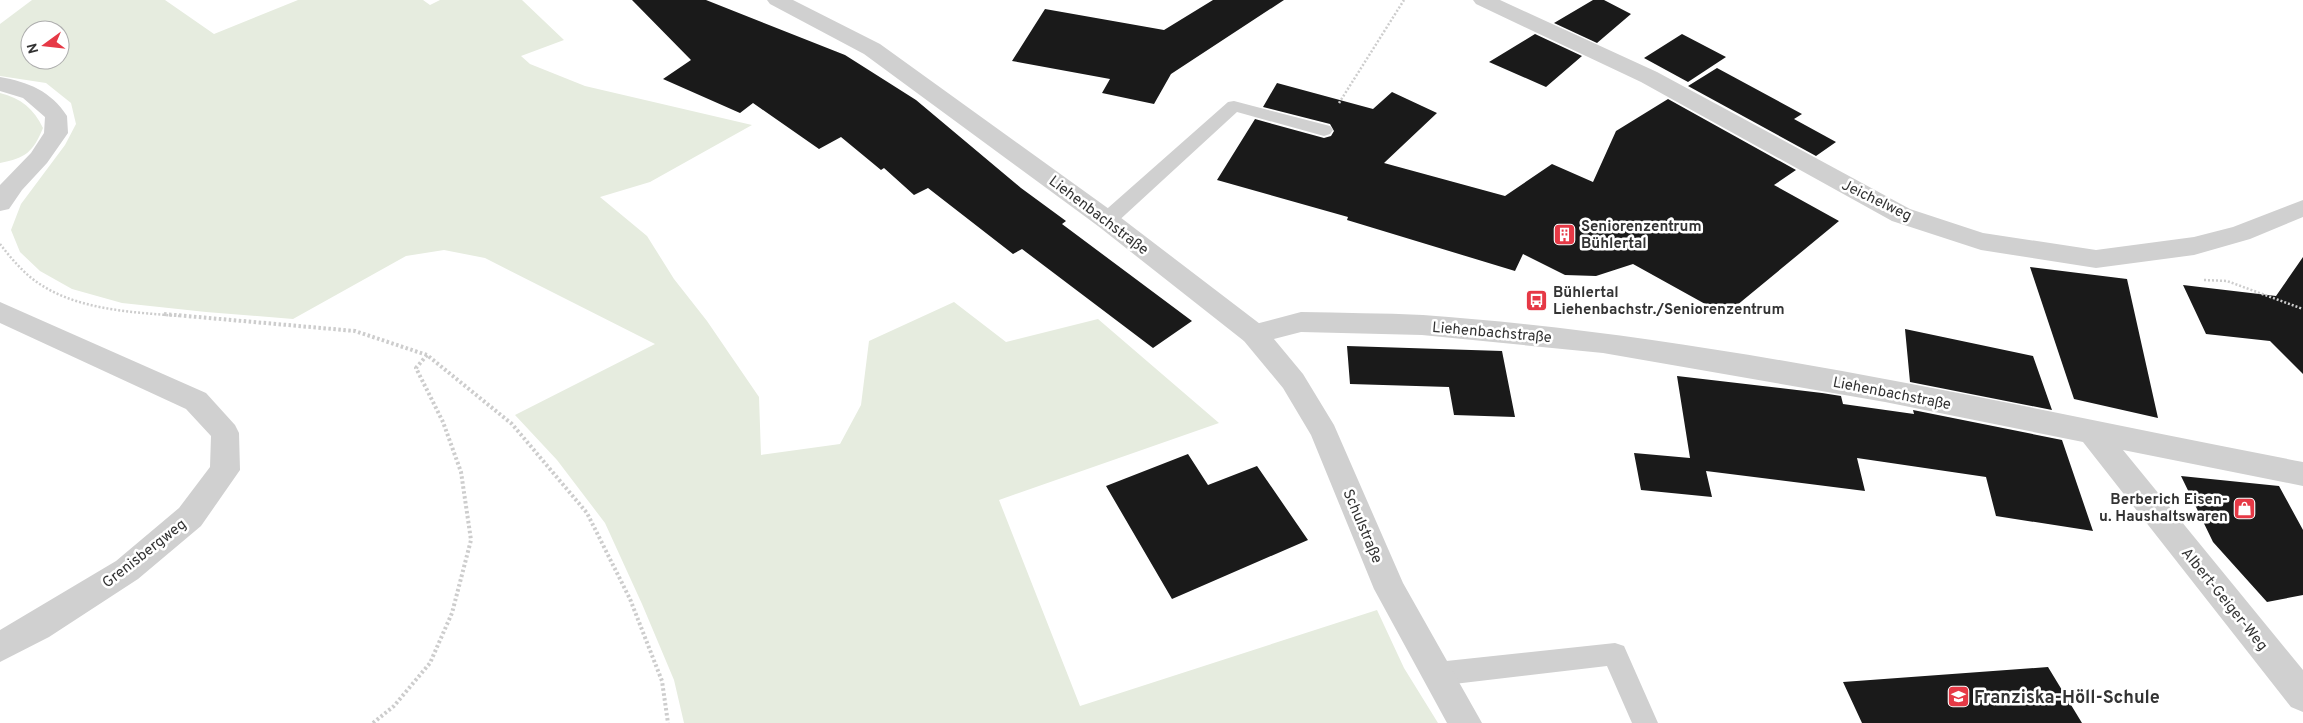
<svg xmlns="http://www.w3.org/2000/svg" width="2303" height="723" font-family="Overpass,sans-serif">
<rect width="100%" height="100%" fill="#fff"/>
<path fill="#e6ecdf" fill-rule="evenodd" d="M32 0H165L214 34 298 0H423L430 5 440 0H522L564 40 521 56 530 64 585 86 752 125 650 182 600 197 647 236 674 279 707 321 759 397 761 455 840 444 861 405 869 341 954 302 1006 342 1098 319 1219 423 999 500 1080 706 1377 610 1404 668 1438 723H684L674 680 642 604 605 523 557 460 515 415 655 344 485 258 444 250 406 256 293 319 206 312 122 303 72 289 40 271 20 252 11 230 21 204 65 145 76 124 71 103 46 83 0 76V24ZM30 30H60V60H30Z
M0 93C21 98 34 109 43 128 33 152 26 158 0 163Z"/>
<path fill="#1a1a1a" d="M632 0H706L845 55 916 100 1021 188 1066 221 1062 224 1192 321 1153 348 1022 249 1013 254 928 188 914 195 884 168 881 170 841 137 819 149 753 103 740 113 663 79 691 60Z
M1213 0H1284L1171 74 1154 104 1102 93 1110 79 1012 61 1045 9 1164 30Z
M1593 0H1604L1631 14 1597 43 1554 23Z
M1535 34 1582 56 1546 87 1489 62Z
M1682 34 1726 57 1688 82 1644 58Z
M1717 68 1802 114 1794 119 1836 142 1816 156 1688 86Z
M1277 83 1373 109 1392 92 1437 113 1384 163 1505 196 1552 164 1593 182 1616 131 1668 99 1796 170 1774 185 1839 221 1725 315 1633 264 1596 276 1565 275 1523 254 1515 271 1347 220 1348 217 1217 180 1255 119 1324 138 1331 136 1334 131 1330 124 1263 107Z
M2303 257V374L2270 341 2206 334 2183 285 2276 296Z
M2030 267 2127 279 2158 418 2074 399Z
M1905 329 2033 356 2052 410 1910 382Z
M1347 346 1502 351 1515 417 1454 415 1449 387 1350 384Z
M1677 376 1822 393 1841 396 1843 404 1914 414 1913 410 2062 440 2093 531 1996 516 1986 477 1857 458 1865 491 1706 471 1712 497 1641 490 1634 453 1690 458Z
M1188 454 1208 485 1257 466 1308 540 1172 599 1106 486Z
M2181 476 2279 486 2303 530V595L2267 602 2213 542Z
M2048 667 2082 723H1862L1843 682Z"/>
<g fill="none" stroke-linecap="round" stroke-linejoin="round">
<path stroke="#cdcdcd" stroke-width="2.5" stroke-dasharray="2 2" stroke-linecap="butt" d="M1339 103 1404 0
M0 244C10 257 21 270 34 280 74 310 131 312 179 316
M2204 280 2227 281 2303 309"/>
<path stroke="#cdcdcd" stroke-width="4" stroke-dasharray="2.5 2.5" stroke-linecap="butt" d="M164 314 355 331 427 355 512 424 587 513 630 599 662 681 668 723
M373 723 394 706 430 663 452 613 471 540 461 472 443 422 416 368 427 355"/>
<path fill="#d0d0d0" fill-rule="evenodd" d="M1234 101 1330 126 1333 130 1330 134 1324 136 1237 112 1114 225 1107 226 1100 225 1097 220 1100 215 1228 102Z
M1615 643 1624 646 1658 723H1632L1607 666 1437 686 1428 682 1424 674 1428 666 1437 662Z"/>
<path fill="#d0d0d0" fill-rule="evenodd" d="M1473 0H1500L1657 72 1910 209 1983 233 2096 250 2194 237 2233 227 2303 200V217L2250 239 2194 255 2096 268 1981 250 1892 221 1641 82 1476 4Z
M0 77C28 82 51 91 67 116L68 133 47 163 22 190 9 209 0 211V185L31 153 44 133 45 117 23 98 0 91Z
M0 302 206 393 235 425 239 433 240 470 201 526 138 579 49 637 0 662V630L116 561 179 508 210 467 211 436 186 409 0 323Z
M1301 312C1342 313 1383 313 1423 315 1718 336 2014 406 2303 462V486L2123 450 2303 670V712L2291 707 2083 442 1885 402 1603 353 1422 335 1301 332 1254 344 1244 341 1241 334 1244 327Z"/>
<path fill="#d0d0d0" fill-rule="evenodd" d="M767 0H793L880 44 1116 214 1264 327 1303 374 1334 425 1403 583 1482 723H1447L1374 589 1311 435 1283 388 1244 341 1098 226 864 54 770 4Z"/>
</g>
<defs>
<symbol id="building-square" viewBox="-11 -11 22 22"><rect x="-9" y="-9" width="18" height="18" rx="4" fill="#e63946" stroke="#fff"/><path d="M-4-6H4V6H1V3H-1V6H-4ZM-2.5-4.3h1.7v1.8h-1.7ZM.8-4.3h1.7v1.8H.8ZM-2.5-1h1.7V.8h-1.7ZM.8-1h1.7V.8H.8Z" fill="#fff"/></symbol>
<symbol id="bus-square" viewBox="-11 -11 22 22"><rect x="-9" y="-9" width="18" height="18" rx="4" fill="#e63946" stroke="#fff"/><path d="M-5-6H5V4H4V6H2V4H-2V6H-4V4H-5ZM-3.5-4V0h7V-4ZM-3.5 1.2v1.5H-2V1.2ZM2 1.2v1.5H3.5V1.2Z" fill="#fff"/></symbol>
<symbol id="shop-square" viewBox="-11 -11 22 22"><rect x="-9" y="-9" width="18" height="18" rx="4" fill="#e63946" stroke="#fff"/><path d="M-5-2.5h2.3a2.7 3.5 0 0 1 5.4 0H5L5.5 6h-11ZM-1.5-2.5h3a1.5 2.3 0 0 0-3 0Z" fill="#fff"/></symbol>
<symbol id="school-square" viewBox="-11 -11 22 22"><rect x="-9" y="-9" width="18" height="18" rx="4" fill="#e63946" stroke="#fff"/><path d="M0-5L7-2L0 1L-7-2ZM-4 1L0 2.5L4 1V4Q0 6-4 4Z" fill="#fff"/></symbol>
</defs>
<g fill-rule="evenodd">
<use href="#building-square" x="1552" y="222" width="25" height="25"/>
<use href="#bus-square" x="1524" y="288" width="25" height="25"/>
<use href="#shop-square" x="2232" y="496" width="25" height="25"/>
<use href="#school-square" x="1946" y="684" width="25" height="25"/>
</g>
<g text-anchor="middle" stroke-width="5" stroke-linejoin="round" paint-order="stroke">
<g font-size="15" fill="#333" stroke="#fff">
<text transform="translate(1877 200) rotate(26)" y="5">Jeichelweg</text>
<text transform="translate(1099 215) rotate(37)" y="5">Liehenbachstraße</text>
<text transform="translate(1492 332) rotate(5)" y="5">Liehenbachstraße</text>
<text transform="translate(1892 393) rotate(11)" y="5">Liehenbachstraße</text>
<text transform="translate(1363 526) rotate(67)" y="5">Schulstraße</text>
<text transform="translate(144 553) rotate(-38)" y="5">Grenisbergweg</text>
<text transform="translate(2225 599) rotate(51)" y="5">Albert-Geiger-Weg</text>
</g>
<g font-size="15" font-weight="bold" fill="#333" stroke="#fff" text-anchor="start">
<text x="1581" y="231">Seniorenzentrum<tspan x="1581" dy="17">Bühlertal</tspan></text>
<text x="1553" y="297">Bühlertal<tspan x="1553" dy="17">Liehenbachstr./Seniorenzentrum</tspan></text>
<text x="2228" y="504" text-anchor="end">Berberich Eisen-<tspan x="2228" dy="17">u. Haushaltswaren</tspan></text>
</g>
<g font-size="18" font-weight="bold" fill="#333" stroke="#fff" text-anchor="start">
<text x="1974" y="703">Franziska-Höll-Schule</text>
</g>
</g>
<g transform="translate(45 45) rotate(255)"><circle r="24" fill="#ffffff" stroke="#adadad"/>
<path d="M0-4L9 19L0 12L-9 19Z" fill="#e63946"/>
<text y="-8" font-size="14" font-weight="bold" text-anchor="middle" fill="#333333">N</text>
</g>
</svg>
